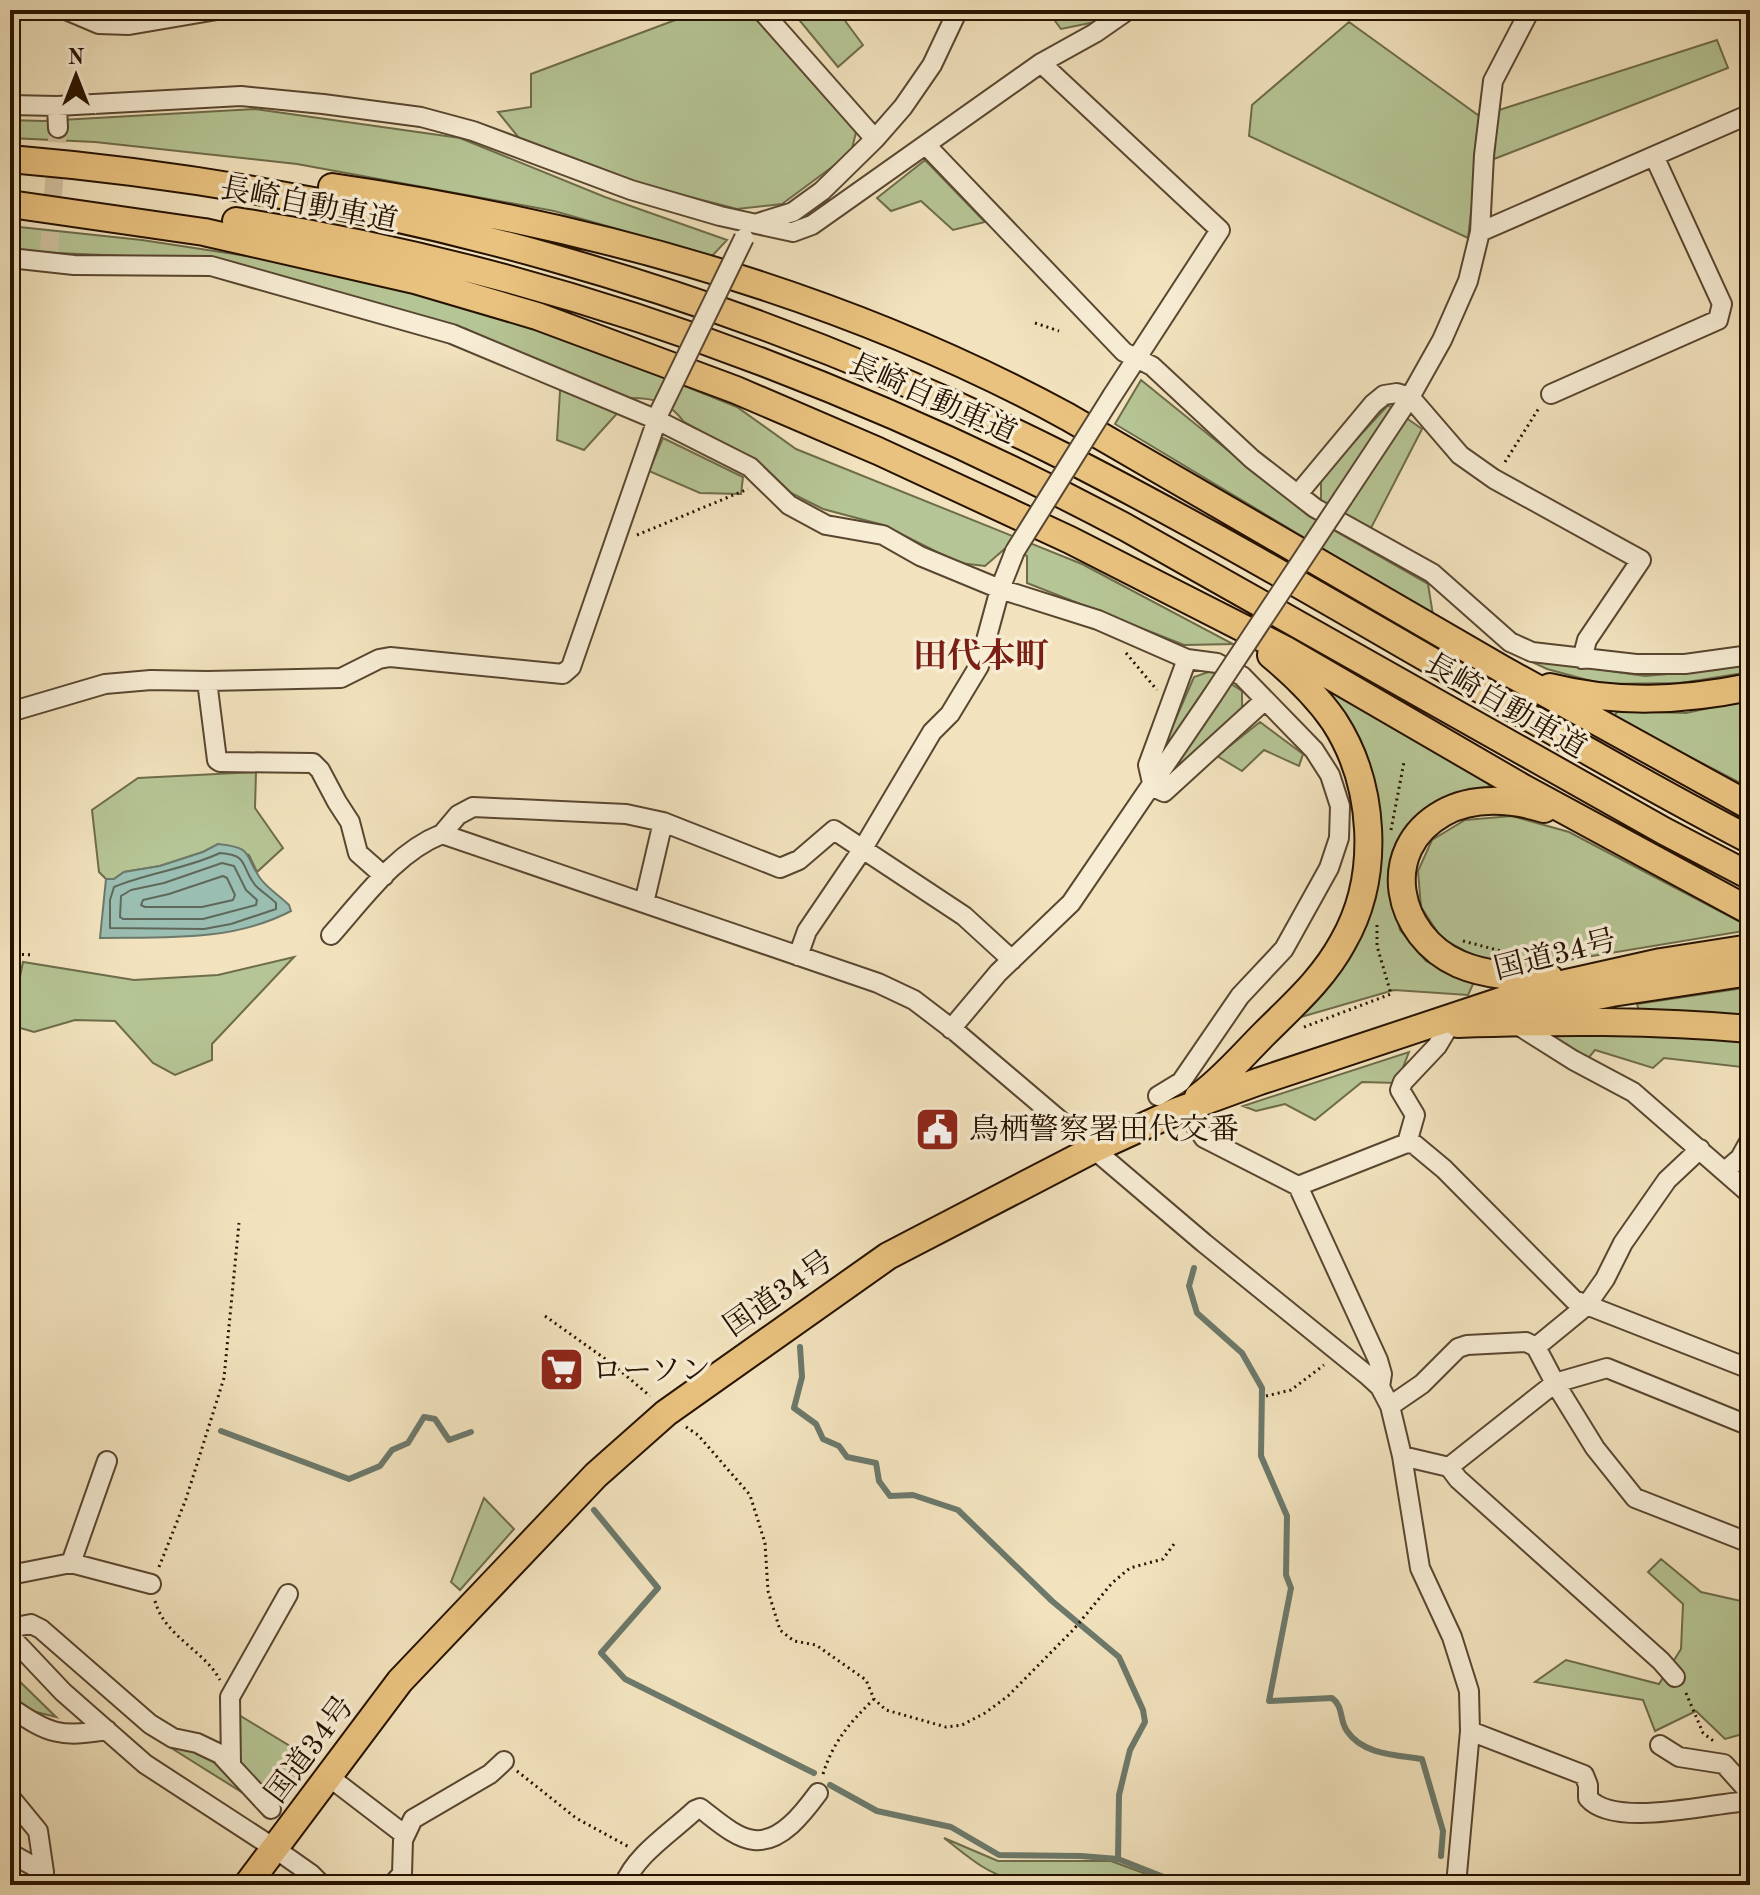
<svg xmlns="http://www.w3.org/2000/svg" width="1760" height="1895" font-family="'Old Standard TT','Noto Serif JP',serif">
<rect width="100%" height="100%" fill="#f2e3be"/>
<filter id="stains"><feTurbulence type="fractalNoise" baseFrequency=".0025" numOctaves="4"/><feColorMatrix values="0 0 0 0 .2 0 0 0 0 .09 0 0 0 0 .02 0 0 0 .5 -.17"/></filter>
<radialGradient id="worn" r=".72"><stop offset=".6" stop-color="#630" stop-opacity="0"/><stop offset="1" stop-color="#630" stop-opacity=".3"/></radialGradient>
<path fill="#b6c595" stroke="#6e6c4a" stroke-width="2" d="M697 10H752L857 128 851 153 782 204 737 209 632 182 519 138 498 112 531 107V74L678 19Z
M791 10H837L863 45 838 67Z
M1047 10H1113L1095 22 1061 29Z
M1349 22 1482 118 1468 238 1249 136 1252 105Z
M1717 40 1728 68 1494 159 1496 111Z
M255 109 460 138 605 197 727 240 712 256 554 211 297 164 95 142 10 138V120L43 121Z
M925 160 985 222 953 230 921 201 891 211 877 198Z
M10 226 142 240 306 265 448 301 565 338 737 407 796 449 1082 564 1233 644 1184 645 1027 583V556L1008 546 985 566 959 563 883 525 823 509 791 493 759 463 684 422C669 402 655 398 631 398L584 450 557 440 561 375 466 329 219 260 10 251Z
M1141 380 1309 516 1428 584 1433 615 1115 424Z
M1388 405 1422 429 1371 528 1321 502V478Z
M663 438 743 477 741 494 700 493 649 471Z
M1526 659 1645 676 1715 670 1750 664V672L1681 683 1602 684 1547 669Z
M1211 671 1242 691V712L1168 778 1156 764 1194 677Z
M1330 690 1490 780 1488 788 1442 799 1402 832 1389 883 1400 930 1426 961 1474 982 1468 995 1394 990 1301 1017 1356 942 1378 878 1328 698Z
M1750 699V788L1613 717 1618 711 1686 713Z
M1260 722 1303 754 1299 766 1264 750 1242 771 1217 756Z
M256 772 255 808 283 848 257 872 249 855 218 844 203 852 160 866 124 872 114 879H106L99 872 92 810 138 778Z
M1512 816 1569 832 1750 927V930L1526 967 1480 959 1442 939 1421 907 1418 871 1432 840 1465 820Z
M294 957 212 1044V1060L175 1075 153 1063 115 1021 75 1020 34 1032 10 1025 23 962 134 980 218 975Z
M1750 987V1018L1639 1011 1637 1004Z
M1570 1028 1750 1041V1068L1664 1058 1653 1068 1595 1050 1586 1061 1546 1037Z
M1409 1052 1397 1083 1362 1082 1315 1120 1285 1104 1256 1111 1243 1106Z
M484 1498 514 1529 460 1590 451 1582Z
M1661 1559 1701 1592 1750 1603V1732L1725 1739 1696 1711 1655 1731 1643 1700 1535 1682 1566 1660 1659 1684 1681 1649 1683 1604 1648 1572Z
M10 1672 56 1717 24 1709 10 1696Z
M239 1715 313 1760 288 1795 268 1793 240 1763Z
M160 1741 212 1755 259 1803Z
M944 1838 998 1861H1111L1176 1885H1066C1048 1878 1028 1882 1009 1878 985 1873 964 1853 944 1838Z"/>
<path fill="#9bbeb2" stroke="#6c796b" stroke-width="2" d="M218 844C254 848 243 853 260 878 267 888 280 896 289 905L291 911C232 942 165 937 100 938L106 879H114L124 872 160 866 203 852Z"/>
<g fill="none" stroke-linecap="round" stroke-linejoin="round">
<path stroke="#606859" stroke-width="2" d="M220 853C250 855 240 867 256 886 262 892 270 897 276 903V909L231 924 204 929 110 928V900L114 887C147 873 186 869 220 853Z
M222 863 234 866 246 890 257 900 256 905 203 919H123L120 917 121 896 131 890 164 883Z
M223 876 227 878 235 895 233 900 202 907H145L141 905 143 900 169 894Z"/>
<path stroke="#6c796b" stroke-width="6" d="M1194 1268 1189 1286 1197 1313 1242 1353 1262 1388 1261 1456 1287 1516 1286 1575 1291 1588 1269 1701 1332 1698C1344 1707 1339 1720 1347 1731 1363 1755 1397 1755 1422 1759L1443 1831 1441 1856
M800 1347 802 1377 794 1408 816 1424 823 1439 839 1446 847 1457 876 1463 879 1481 890 1496 913 1495 958 1510 1052 1601 1119 1657 1143 1710 1145 1722 1130 1750 1119 1795 1118 1859 1184 1885
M221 1431 349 1479 380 1466 392 1450 408 1443 424 1417 435 1419 449 1440 471 1432
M594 1510 658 1588 601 1653 625 1679 814 1773
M830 1785 877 1811 951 1827 999 1855 1081 1856 1118 1859"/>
<path stroke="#d3c4a2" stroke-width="18" stroke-dasharray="18 9" stroke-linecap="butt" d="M49 250 58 128"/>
<defs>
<path id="minor" d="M66 10 99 24 129 25 217 10
M761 10 875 139
M1041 63 1220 230 1112 396
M10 105 57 106 241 96 323 104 421 117 473 131 631 190 720 216 793 232 812 225 1041 63 1095 33 1128 10
M57 106 58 128
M926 145 1124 352 1152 366 1252 459 1315 508 1432 573 1510 642 1532 652 1636 664H1685L1750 655
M758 223 793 212 822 191 875 139 903 107 932 65 958 10
M1480 232 1750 114
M10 258 74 265 211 266 452 334 655 419 750 467 789 505 826 525 883 535 920 556 1000 589 1098 620 1187 659 1217 663 1242 676 1314 750 1330 775 1340 806 1339 838 1329 868 1284 949 1240 996 1181 1082 1158 1096
M1551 394 1718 320 1722 304 1654 156
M1298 494 1373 404 1384 395 1397 393 1410 397 1460 455 1494 479 1641 560 1587 640 1582 659
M1343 498 1410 397 1442 340 1468 281 1480 232 1484 155 1493 81 1530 10
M1187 659 1148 765 1153 787 1164 792 1265 700
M207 681 217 760 220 762 313 763 320 770 337 802 350 822 358 853 384 876
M10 712 105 684 151 680 207 681 341 678 379 659 390 657 563 674 571 667 660 411
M442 834 458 815 473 807 626 814 663 822 780 868 799 860 834 830 964 916 1012 960
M644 903 663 822
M331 935C363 899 396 852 442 834L878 983 914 1000 956 1032 1204 1243 1367 1375 1380 1387 1390 1406 1402 1456 1420 1568 1452 1637 1469 1691 1470 1731 1456 1885
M798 956 807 931 862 850 932 732 950 714 979 666 1000 589 1015 551
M1516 1024 1573 1060 1633 1092 1750 1194
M951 1029 998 973 1071 903 1212 696
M1184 1109 1204 1138 1298 1186 1378 1360 1382 1374 1380 1387
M1407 1143 1415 1115 1400 1090 1403 1082 1437 1046 1449 1026
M1700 1149 1667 1180 1623 1243 1605 1279 1586 1306 1536 1347 1555 1383 1607 1368 1750 1426
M1725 1171 1740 1158 1750 1140
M1298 1186 1407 1143 1414 1144 1444 1169 1574 1300 1750 1369
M1390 1406 1422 1384 1458 1348 1467 1345 1526 1342 1536 1347
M1402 1456 1449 1467 1555 1383 1595 1448 1635 1498 1750 1543
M1449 1467 1458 1479 1661 1661 1675 1677
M71 1563 151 1584
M10 1575 71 1563 107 1461
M10 1628 31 1624 41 1629 150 1724 173 1738 197 1743 220 1754 271 1809
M10 1636 63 1692 145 1764 274 1848 311 1874 322 1885
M10 1707C48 1734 61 1738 107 1730
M1470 1731 1584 1775 1588 1785V1798C1615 1829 1711 1803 1750 1801
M1660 1745 1679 1757 1724 1764 1750 1793
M231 1764 230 1697 288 1594
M328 1776 405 1835
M10 1797 38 1831 44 1872 42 1885
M10 1853 44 1872
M392 1885 402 1874 403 1840 413 1819 490 1774 504 1761
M624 1885C635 1855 672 1832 695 1810L700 1808C715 1819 735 1838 754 1840 781 1843 804 1812 818 1793"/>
<path id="highway" d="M10 159C376 190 735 291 1063 456 1297 575 1518 718 1750 840
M332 187C587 224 841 293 1068 417L1502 669 1750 806
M10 204 204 232 415 280 537 316 736 390 878 451 1070 540 1284 649 1525 789 1750 911
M236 221C548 269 847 380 1125 527L1664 831 1750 876
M1550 687C1617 704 1682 701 1750 687
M1544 809C1512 799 1473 796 1443 813 1377 850 1396 936 1459 964 1487 976 1518 977 1549 977
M1517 1012 1612 993 1750 972
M1458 1024C1555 1021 1653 1020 1750 1029
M1198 1097C1222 1080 1243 1055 1264 1034 1293 1005 1323 979 1343 942 1381 876 1375 784 1334 721 1316 695 1295 675 1271 655
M247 1885 400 1681 596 1475 666 1413 888 1256 1094 1149 1175 1112 1260 1081 1531 991 1661 962 1750 948"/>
</defs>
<use href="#minor" stroke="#594630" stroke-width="22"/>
<use href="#highway" stroke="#261200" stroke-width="30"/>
<path stroke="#261200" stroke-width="3" stroke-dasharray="2 4" stroke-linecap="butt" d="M1035 323 1059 331
M1505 462 1539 408
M637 535 748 489
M1126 653 1157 690
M1391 830 1404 762
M1463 941 1501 951 1521 952
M10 954 33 955
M1557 956 1573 957
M1304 1027 1391 994 1377 946V924
M545 1316 611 1363 650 1396
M1266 1396 1291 1390 1324 1365
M686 1427 698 1435 750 1495 765 1543 768 1591 780 1630 794 1641 816 1645 866 1680 874 1699 886 1710 946 1727 962 1725 985 1713 1008 1696 1074 1629 1112 1583 1130 1568 1163 1559 1174 1544
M159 1567 186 1499 224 1378 239 1223
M155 1601C165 1637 203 1649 220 1680
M1686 1693 1703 1733 1716 1743
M517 1771 576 1818 629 1847
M823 1774C833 1742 850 1722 874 1699"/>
<use href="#minor" stroke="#f7edd5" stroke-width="18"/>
<use href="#highway" stroke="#e9c27f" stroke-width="26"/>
<defs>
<path id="minor-bridge" d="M660 411 744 238
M1015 551 1112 396
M1212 696 1343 498"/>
</defs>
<use href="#minor-bridge" stroke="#594630" stroke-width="22" stroke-linecap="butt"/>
<use href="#minor-bridge" stroke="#f7edd5" stroke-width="18"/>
</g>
<defs>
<symbol id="civic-square" viewBox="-11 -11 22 22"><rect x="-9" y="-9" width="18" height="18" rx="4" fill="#8f2418" stroke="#f7edd5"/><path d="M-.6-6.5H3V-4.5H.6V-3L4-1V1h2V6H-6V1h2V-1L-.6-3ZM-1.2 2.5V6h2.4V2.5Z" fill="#fff"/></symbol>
<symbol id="supermarket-square" viewBox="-11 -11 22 22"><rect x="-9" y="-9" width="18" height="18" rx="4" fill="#8f2418" stroke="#f7edd5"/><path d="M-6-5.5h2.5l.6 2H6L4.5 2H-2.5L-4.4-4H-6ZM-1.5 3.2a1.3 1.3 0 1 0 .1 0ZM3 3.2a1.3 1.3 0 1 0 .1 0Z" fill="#fff"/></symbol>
</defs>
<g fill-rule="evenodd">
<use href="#civic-square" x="912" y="1104" width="51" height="51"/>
<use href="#supermarket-square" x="536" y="1344" width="51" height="51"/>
</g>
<g text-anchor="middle" stroke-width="7" stroke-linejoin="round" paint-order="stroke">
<g font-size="30" fill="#261200" stroke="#f7edd5">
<text transform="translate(309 204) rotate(11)" y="10">長崎自動車道</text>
<text transform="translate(933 398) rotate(24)" y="10">長崎自動車道</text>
<text transform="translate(1506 705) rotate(30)" y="10">長崎自動車道</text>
<text transform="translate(1555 954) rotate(-14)" y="10">国道34号</text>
<text transform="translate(778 1293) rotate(-35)" y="10">国道34号</text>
<text transform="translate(309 1749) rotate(-53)" y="10">国道34号</text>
</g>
<g font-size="30" fill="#261200" stroke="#f7edd5" text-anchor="start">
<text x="969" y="1139">鳥栖警察署田代交番</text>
<text x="592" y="1380">ローソン</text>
</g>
<g font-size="34" font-weight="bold" fill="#7a1f14" stroke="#f7edd5">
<text x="981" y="667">田代本町</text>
</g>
</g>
<rect width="1760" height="1895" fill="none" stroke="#f2e3be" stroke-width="40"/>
<rect x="12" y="12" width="1736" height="1871" fill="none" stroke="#261200" stroke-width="4"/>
<rect x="20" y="20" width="1720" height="1855" fill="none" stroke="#261200" stroke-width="2"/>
<g transform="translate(76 76)" stroke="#f7edd5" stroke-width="6" paint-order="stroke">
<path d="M0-6L14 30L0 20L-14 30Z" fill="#261200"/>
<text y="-12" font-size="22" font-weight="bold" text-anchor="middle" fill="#261200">N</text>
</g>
<rect width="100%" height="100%" filter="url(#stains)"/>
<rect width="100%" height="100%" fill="url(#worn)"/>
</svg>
